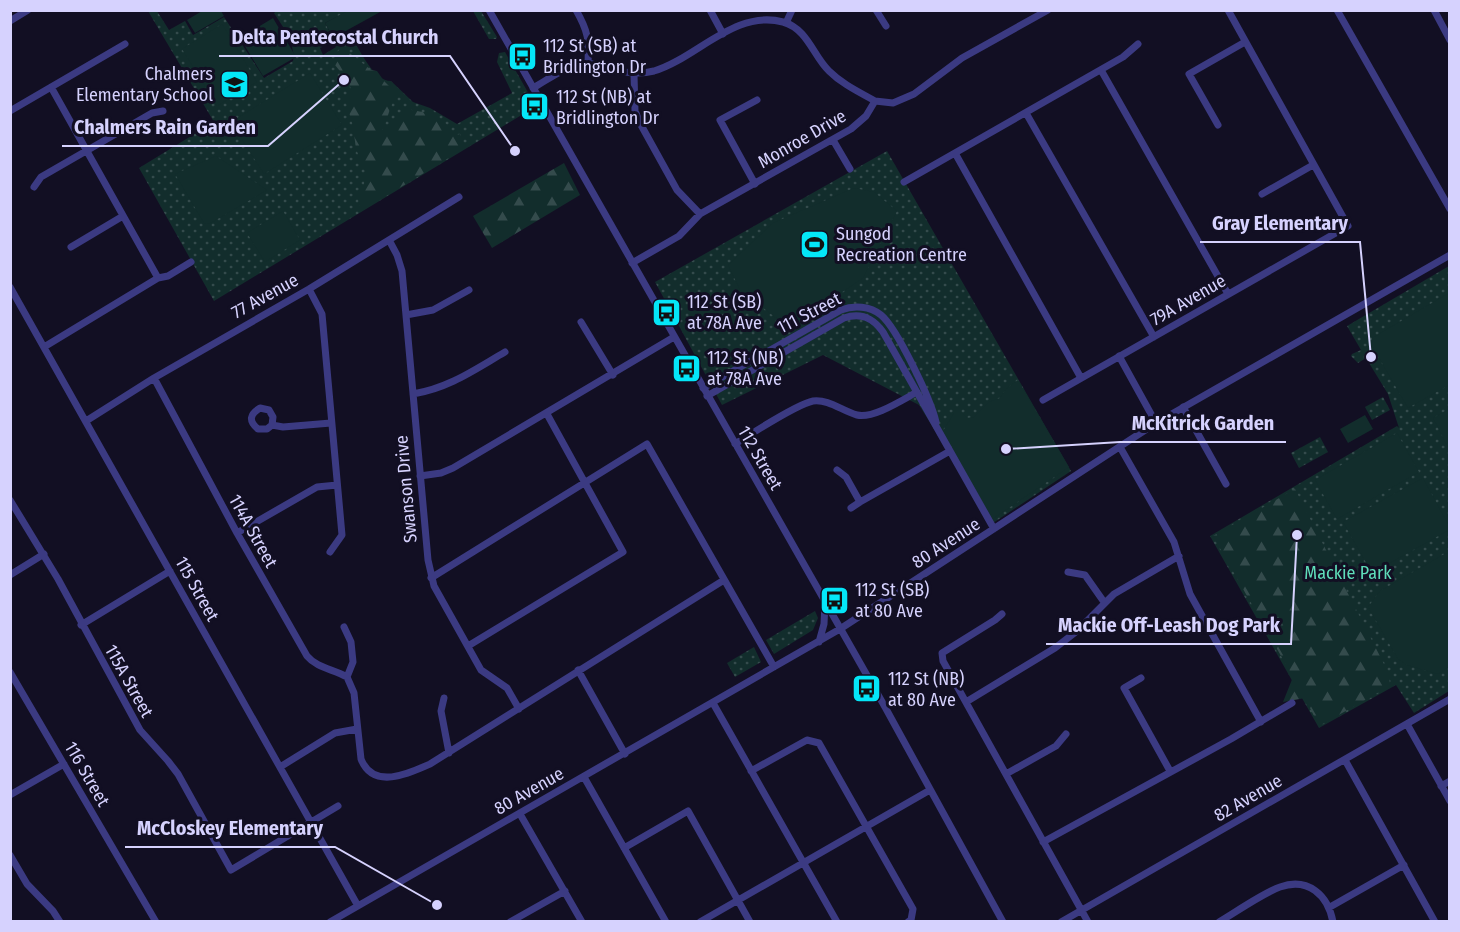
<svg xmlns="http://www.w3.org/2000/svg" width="1460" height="932" font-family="'Fira Sans Condensed',sans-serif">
<defs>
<pattern id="grass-dots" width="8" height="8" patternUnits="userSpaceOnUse" patternTransform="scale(1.5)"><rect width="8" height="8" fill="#122d2c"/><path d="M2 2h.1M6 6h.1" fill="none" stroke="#344b4c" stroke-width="1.8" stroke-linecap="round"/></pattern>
<pattern id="forest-firs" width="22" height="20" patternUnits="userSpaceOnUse" patternTransform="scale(1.5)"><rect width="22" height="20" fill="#122d2c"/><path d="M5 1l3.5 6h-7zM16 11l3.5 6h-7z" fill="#344b4c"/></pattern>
</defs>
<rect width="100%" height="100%" fill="#120f23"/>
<path fill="url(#grass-dots)" d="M278 10 348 11 325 23 333 38 300 37 287 33 274 13Z
M148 11H157L169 30 185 21 193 35 224 17 264 78 293 61 294 56 291 42 331 43 320 48 323 55 336 47 332 44 352 37C360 51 374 81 391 81L413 102 430 108 457 124 512 93 497 62 499 53 505 52 534 103 533 108 214 301 139 168 214 122Z
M473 11H481L497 37 496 39H489Z
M887 151 1071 471 993 523 919 405 823 355 722 405 655 282Z
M1449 266V691L1414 713 1396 685 1319 728 1210 536 1397 426 1399 428 1388 394 1366 358 1358 363 1351 356 1352 354 1361 350 1347 326Z
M1383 397 1390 410 1372 420 1365 407Z
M1320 437 1328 452 1299 468 1291 453Z
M815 611 818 618 813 630 774 654 766 640Z
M754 647 761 662 735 677 727 663Z"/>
<path fill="url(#forest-firs)" d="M342 47 371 70 377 71 384 81 397 94C390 104 388 119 382 131L384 132 393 126 399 114 402 115 407 107 414 111C423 110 443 119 448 126 450 129 450 133 450 137L460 134 465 148 360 212 358 197 364 185 365 171 356 149 353 126 345 99 351 89 348 81 335 65 338 58 337 52Z
M564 163 580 195 492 248 473 216Z
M1295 489 1389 674 1390 686 1319 726 1305 698 1283 702 1293 677 1213 536Z"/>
<path fill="#122d2c" d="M202 11H221L224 16 195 33 187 20Z
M347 11 348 10 382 11 333 38 325 23Z
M273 18 296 57 263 76 240 38Z
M222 24 257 82 217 106 182 49Z
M310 73 342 125 264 174 231 122Z
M216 156 267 190 209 224 204 223 175 174Z
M854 188 874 192 897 211 863 278 789 328 740 290 728 265 773 223Z
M283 211 300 240 265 262 247 233Z
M1449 293V385L1408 408 1371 344 1372 338Z
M1018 380 1069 467 991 520 943 431 954 413H962L967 418 974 417 989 402 1000 398 1006 389Z
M1449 409V449L1433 418Z
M1365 415 1373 429 1348 443 1340 429Z
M1397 433 1419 472 1337 519 1315 480Z
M1423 478 1449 526V530L1372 573 1343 522Z
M1446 553 1450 554 1449 667 1438 674 1407 665 1398 659 1368 607 1380 591Z"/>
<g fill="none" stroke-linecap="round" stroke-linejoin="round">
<path stroke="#3b3a82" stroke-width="7" d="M489 10 885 707 1003 922
M576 10C588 31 589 39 588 63
M710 10 723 34
M876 10 886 26
M1337 10 1450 209
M1434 10 1450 40
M10 21 28 10
M786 23 792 10
M1101 70 1228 294
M634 74 635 111 641 125 677 190 700 214
M51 87 158 278
M533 88C549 79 568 64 587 63 591 63 596 65 600 66 619 71 635 76 654 71 697 58 735 9 783 22 808 29 813 56 829 71 842 84 859 92 875 101
M10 111 125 44
M1026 113 1154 337
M1218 125 1189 74 1245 42
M833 140 850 169
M955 153 1081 378
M904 182 1123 57 1138 44
M755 184 720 120 757 100
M34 187 41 177 152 113 163 111
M1262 194 1313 165
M389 240 397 255 402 271 428 560 434 586 481 670 507 688 519 709
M71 247 123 216
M632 263 679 236 700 214 851 129 866 116 875 101 893 103 914 94 962 58 1048 10
M10 287 358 906
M309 289 322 314 342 535 330 552
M406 315 433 310 469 290
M581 322 613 375
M44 347 158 278 168 276 191 262
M1119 356 1156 423
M154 378 237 533 307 656C317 668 333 669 347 677
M703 388 841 310C854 305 870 306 881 315 897 328 931 400 936 422
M413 394C449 388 474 370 505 352
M707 396 844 318C861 312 873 318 883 332L994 529
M1043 400 1348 226 1228 10
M1183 407 1226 484
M86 421 154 378 309 289 459 197
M272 425 273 417 269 410 260 408C250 414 248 421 258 429H267L272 425 283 427 331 423
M735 444C751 434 797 404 813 401 829 399 842 411 857 415 873 419 902 400 917 392
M1120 447 1174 542 1190 594 1261 722
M837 470 846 477 860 502 950 451
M420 476 441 473 453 468 674 337
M10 500 58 579 140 730 168 761 178 774 231 870 338 806
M851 508 860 502
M237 533 317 487 337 485
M1068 572 1085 575 1104 602
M10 575 44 554
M431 578 647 444 774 667
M1002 614 995 620 942 653 943 661 1088 922
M81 625 170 571
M344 627 351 642 353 662 347 677 354 693 361 759C373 790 408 774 430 764L724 580
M819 642 824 624 825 603
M468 646 623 552 547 414
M578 670 625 754
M10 672 156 922
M1141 678 1124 688 1170 771
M444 698 441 711 449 753
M966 702 1055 648 1077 631 1114 594 1179 556
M713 703 837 922
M1407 724 1450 801
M1345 760 1435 922
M280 767 335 733 357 729
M751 771 807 740 819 743 913 909 911 920 908 922
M1006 774 1056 746 1066 734
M584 777 666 922
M1441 786 1450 781
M10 795 64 764
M520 814 582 922
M1043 842 1231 739 1292 703
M624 848 688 811 750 922
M10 855 27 884 53 911 60 922
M1330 907 1404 865
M330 922 840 629 1156 423 1450 255
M510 922 565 891
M700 922 930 790
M1061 922 1450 699
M1219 922C1236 912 1263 893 1280 887 1308 877 1328 895 1333 922"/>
</g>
<defs>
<symbol id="bus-square" viewBox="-11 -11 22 22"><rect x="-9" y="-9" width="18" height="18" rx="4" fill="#04e6f8" stroke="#120f23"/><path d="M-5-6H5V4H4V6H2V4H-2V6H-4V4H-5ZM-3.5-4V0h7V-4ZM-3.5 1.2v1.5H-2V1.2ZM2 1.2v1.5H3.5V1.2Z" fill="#111"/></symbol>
<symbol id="school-square" viewBox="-11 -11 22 22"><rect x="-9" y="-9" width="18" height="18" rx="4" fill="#04e6f8" stroke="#120f23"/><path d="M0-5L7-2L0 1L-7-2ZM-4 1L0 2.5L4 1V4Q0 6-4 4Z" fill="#111"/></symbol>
<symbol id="stadium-square" viewBox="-11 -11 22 22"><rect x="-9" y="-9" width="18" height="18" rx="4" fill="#04e6f8" stroke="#120f23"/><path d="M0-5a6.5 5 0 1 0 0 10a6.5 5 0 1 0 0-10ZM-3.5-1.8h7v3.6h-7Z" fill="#111"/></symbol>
</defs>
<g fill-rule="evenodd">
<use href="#bus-square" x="506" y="40" width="33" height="33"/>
<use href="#school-square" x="218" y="68" width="33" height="33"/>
<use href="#bus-square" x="518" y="90" width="33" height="33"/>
<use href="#stadium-square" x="798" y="228" width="33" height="33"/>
<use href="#bus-square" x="650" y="296" width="33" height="33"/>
<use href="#bus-square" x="670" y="352" width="33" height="33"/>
<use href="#bus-square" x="818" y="584" width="33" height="33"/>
<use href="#bus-square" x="850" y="672" width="33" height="33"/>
</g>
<g text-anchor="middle" stroke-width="6" stroke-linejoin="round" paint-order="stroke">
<g font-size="18" fill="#d6d2fe" stroke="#120f23" text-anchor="start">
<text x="543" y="52">112 St (SB) at<tspan x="543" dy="21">Bridlington Dr</tspan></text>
<text x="213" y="80" text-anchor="end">Chalmers<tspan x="213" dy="21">Elementary School</tspan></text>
<text x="556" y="103">112 St (NB) at<tspan x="556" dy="21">Bridlington Dr</tspan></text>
<text x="836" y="240">Sungod<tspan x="836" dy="21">Recreation Centre</tspan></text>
<text x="687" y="308">112 St (SB)<tspan x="687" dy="21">at 78A Ave</tspan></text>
<text x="707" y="364">112 St (NB)<tspan x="707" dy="21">at 78A Ave</tspan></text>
<text x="855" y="596">112 St (SB)<tspan x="855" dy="21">at 80 Ave</tspan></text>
<text x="888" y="685">112 St (NB)<tspan x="888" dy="21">at 80 Ave</tspan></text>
</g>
<g font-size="18" fill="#d6d2fe" stroke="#120f23">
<text transform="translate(802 139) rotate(-30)" y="6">Monroe Drive</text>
<text transform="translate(265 296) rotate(-29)" y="6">77 Avenue</text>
<text transform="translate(1188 300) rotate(-30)" y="6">79A Avenue</text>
<text transform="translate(809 313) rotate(-27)" y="6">111 Street</text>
<text transform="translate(760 458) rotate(60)" y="6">112 Street</text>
<text transform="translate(406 489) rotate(-95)" y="6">Swanson Drive</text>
<text transform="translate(253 531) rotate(61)" y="6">114A Street</text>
<text transform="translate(946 543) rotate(-33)" y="6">80 Avenue</text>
<text transform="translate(197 589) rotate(61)" y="6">115 Street</text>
<text transform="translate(129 681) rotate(61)" y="6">115A Street</text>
<text transform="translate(87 774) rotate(60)" y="6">116 Street</text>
<text transform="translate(529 791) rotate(-30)" y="6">80 Avenue</text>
<text transform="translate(1248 798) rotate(-30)" y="6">82 Avenue</text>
</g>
<g font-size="18" fill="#5fddba" stroke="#120f23">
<text x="1348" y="579">Mackie Park</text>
</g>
</g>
<path fill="none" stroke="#d6d2fe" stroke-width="2" d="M515 151L450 56H219M344 80L268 146H62M1371 357L1360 242H1200M1006 449L1120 442H1286M1297 535L1291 644H1046M437 905L335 847H125"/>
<g fill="#d6d2fe" stroke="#120f23" stroke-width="2">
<circle cx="515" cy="151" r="6"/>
<circle cx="344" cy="80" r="6"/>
<circle cx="1371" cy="357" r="6"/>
<circle cx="1006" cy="449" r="6"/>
<circle cx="1297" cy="535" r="6"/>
<circle cx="437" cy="905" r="6"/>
</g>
<g font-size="20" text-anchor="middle" font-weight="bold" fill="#d6d2fe" stroke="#120f23" stroke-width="6" stroke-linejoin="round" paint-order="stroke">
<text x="335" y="44">Delta Pentecostal Church</text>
<text x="165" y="134">Chalmers Rain Garden</text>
<text x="1280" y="230">Gray Elementary</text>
<text x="1203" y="430">McKitrick Garden</text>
<text x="1169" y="632">Mackie Off-Leash Dog Park</text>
<text x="230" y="835">McCloskey Elementary</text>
</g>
<rect width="1460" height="932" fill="none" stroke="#d6d2fe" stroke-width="24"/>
</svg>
